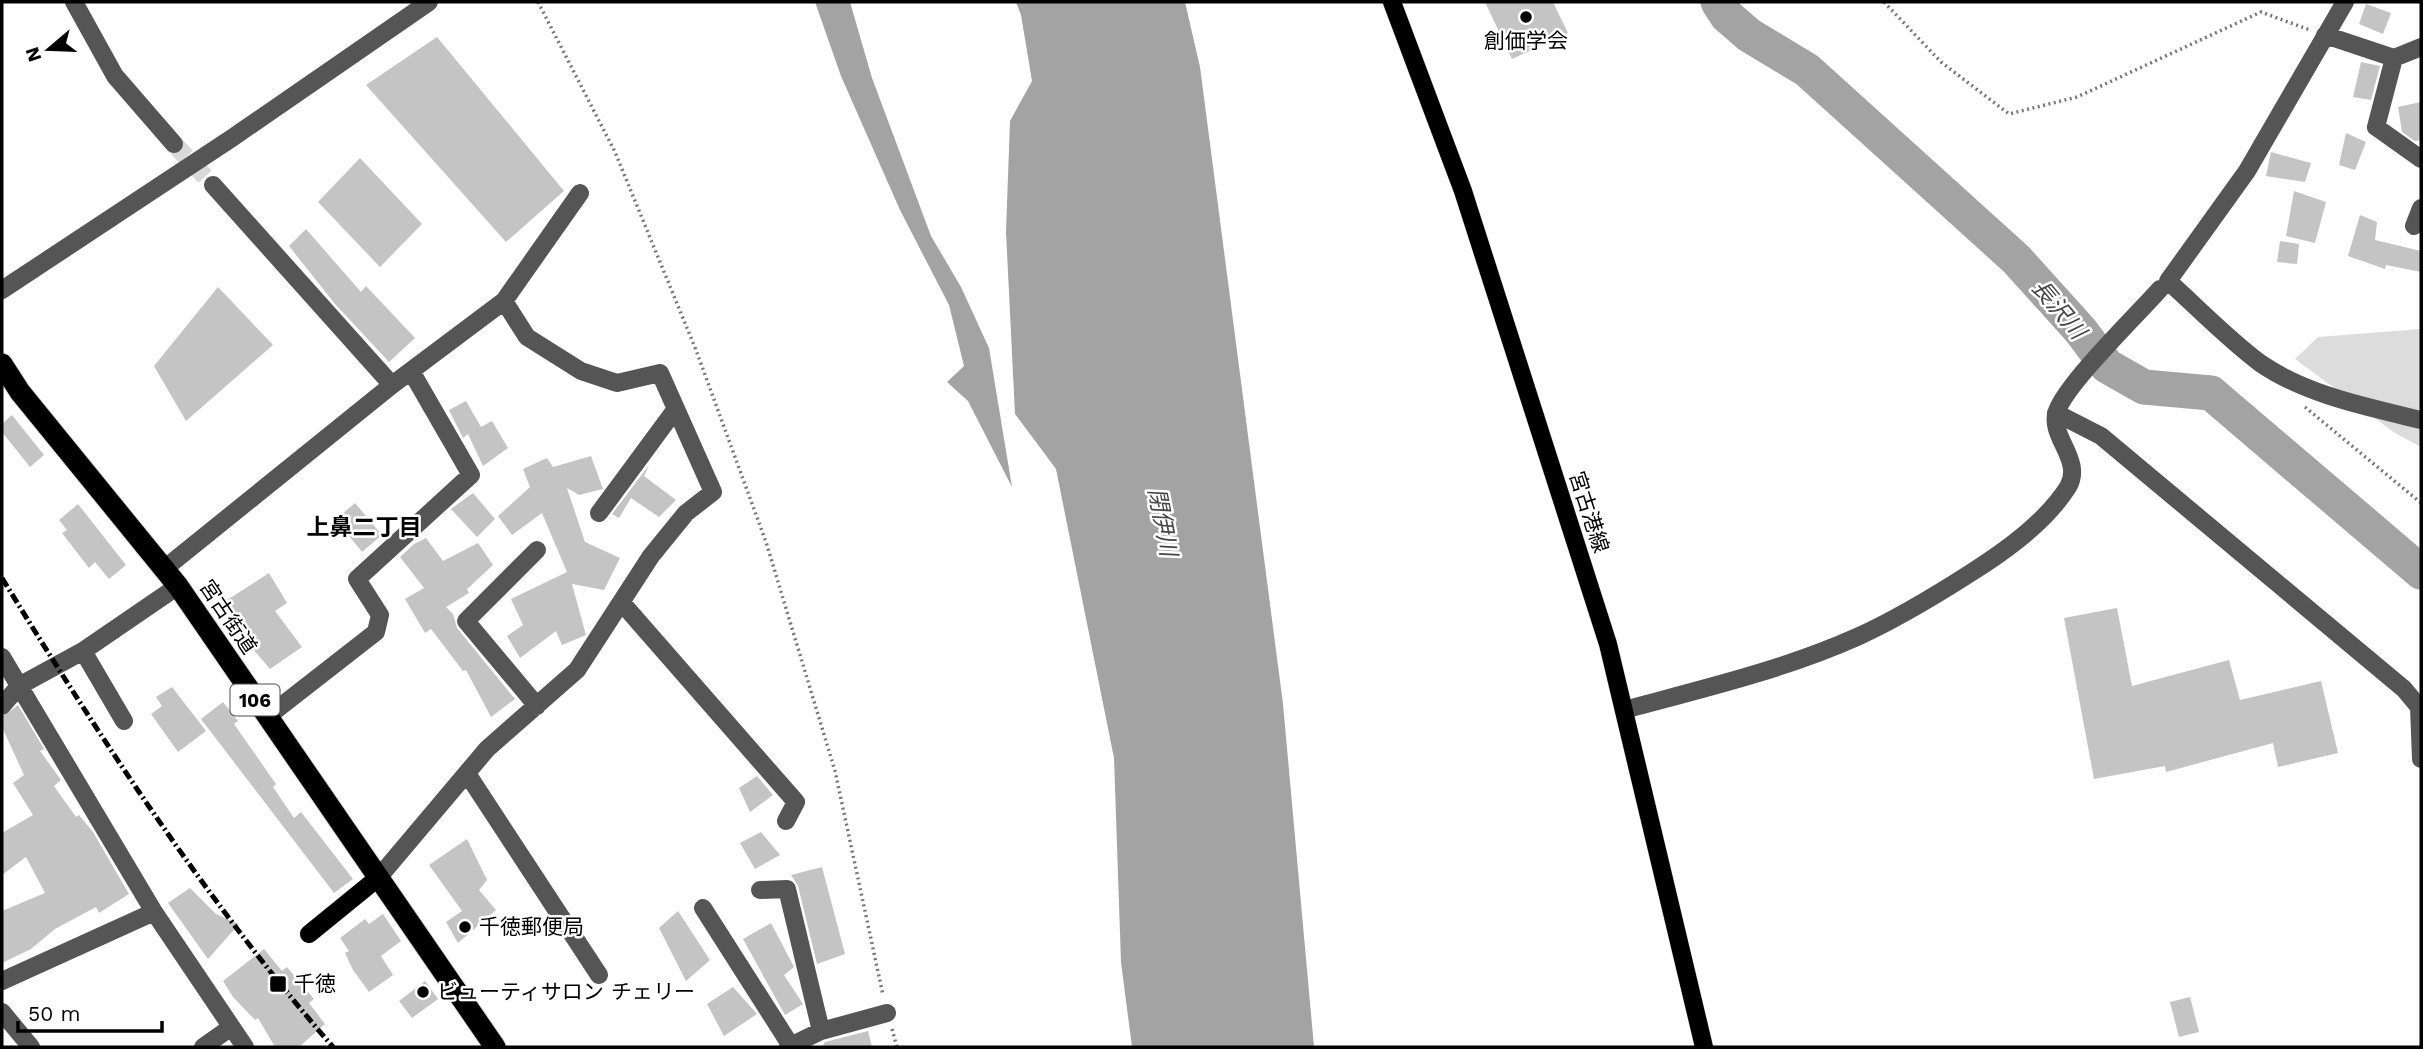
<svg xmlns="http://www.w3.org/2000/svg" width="2423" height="1049" font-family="'Work Sans','Noto Sans JP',sans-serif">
<rect width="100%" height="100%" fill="#fff"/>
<path fill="#dcdcdc" d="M2421 329V447L2395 433 2295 359 2318 337Z"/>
<path fill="#a3a3a3" d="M815 2H850L872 78 931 236 961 287 989 348 1012 487 968 401 947 382 964 366 949 305 900 210 841 76Z
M1016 2H1185L1200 67 1283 704 1314 1047H1132L1121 962 1114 758 1056 469 1015 414 1006 232 1010 121 1032 81 1021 15Z"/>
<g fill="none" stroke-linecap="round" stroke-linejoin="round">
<path stroke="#a3a3a3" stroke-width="35" d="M1718 2 1727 16 1749 35 1807 70 2016 259 2081 331 2107 366 2144 387 2211 393 2421 572"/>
</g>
<path fill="#c4c4c4" d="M1485 2H1553L1568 33 1512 59Z
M2366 4 2391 13 2383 34 2359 24Z
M437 37 564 191 506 242 366 85Z
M2361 62 2380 66 2371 100 2353 97Z
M2421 102V140L2415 141 2402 132 2398 107Z
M2346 133 2366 142 2355 170 2339 165Z
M2271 152 2311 163 2305 182 2266 176Z
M360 158 422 224 380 267 318 202Z
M2294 191 2326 202 2315 243 2286 236Z
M2360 215 2377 222 2375 240 2421 251V272L2386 265 2385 269 2348 256Z
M306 229 361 292 366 286 415 338 389 362 335 304 289 246Z
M2280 241 2299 244 2297 264 2277 262Z
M218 287 273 345 186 421 154 366Z
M466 401 481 427 492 421 508 448 483 466 468 434 463 438 449 410Z
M12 415 44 455 30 467 2 432V424Z
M591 456 603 489 579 495 567 488 585 542 620 558 604 590 572 584 586 635 562 645 556 631 520 658 507 636 523 625 511 599 567 572 542 513 512 535 498 516 530 487 523 469 547 458 553 467Z
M649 465 644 476 676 500 659 517 631 498 619 518 612 514Z
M473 493 495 519 477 537 451 509Z
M355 503 382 535 362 552 336 519Z
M78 504 126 565 109 579 95 562 89 568 62 533 67 530 59 520Z
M426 538 443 561 478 543 493 565 467 589 469 593 446 607 453 614 457 628 515 699 491 717 466 670 463 671 431 629 425 633 405 599 424 588 400 557 414 544Z
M269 573 287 603 275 611 302 647 270 669 247 642 224 602Z
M2117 608 2132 686 2229 660 2240 700 2321 681 2338 753 2278 767 2273 743 2166 772 2165 766 2094 779 2064 618Z
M172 687 206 731 178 752 151 714 162 706 156 697Z
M223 702 238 721 234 724 276 784 273 787 294 818 301 812 353 879 334 893 201 719Z
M18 705 44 749 40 751 61 780 54 786 76 817 79 815 93 832 129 894 99 913 96 907 55 929 31 949 2 963V911L45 893 26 857 2 875V833L33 815 13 783 24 775 2 727V717Z
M757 776 773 795 750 812 739 788Z
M761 832 780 855 755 869 740 843Z
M467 839 487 880 479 890 496 910 458 943 446 922 462 911 429 865Z
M822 867 845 954 817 964 798 886 791 875Z
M190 888 216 914 239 924 208 959 168 903Z
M678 911 710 960 686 981 659 928Z
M383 914 401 941 381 956 393 975 369 992 353 970 345 953 349 951 340 938 365 919 369 924Z
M771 923 793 965 794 967 784 975 803 1004 785 1015 743 939Z
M264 949 282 971 287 967 314 999 309 1003 325 1024 299 1047H275L258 1018 255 1020 233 997 223 981Z
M425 981 438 999 412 1018 399 1001Z
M733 987 757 1014 724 1036 707 1004Z
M2190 997 2199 1032 2179 1037 2170 1002Z
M868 1031 872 1047H822L825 1042Z"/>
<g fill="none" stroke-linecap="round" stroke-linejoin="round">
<path stroke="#d9d9d9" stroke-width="18" stroke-dasharray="18 9" stroke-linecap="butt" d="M174 144 213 185"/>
<defs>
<path id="major" d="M1392 2 1463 191 1608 644 1704 1047
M309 934 379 877"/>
<path id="highway" d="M2 364 20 392 178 586 495 1047"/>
</defs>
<use href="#major" stroke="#dbdbdb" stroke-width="19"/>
<use href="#highway" stroke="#dbdbdb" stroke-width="23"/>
<path stroke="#777" stroke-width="3.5" stroke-dasharray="2 3.5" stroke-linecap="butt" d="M538 2 615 152 696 350 766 542 835 771 883 995
M1884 2 1941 62 2009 114 2077 97 2261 12 2310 30
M2305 407 2421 503
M892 1029 897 1047"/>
<path stroke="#555" stroke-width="18" d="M74 2 115 76 174 144
M2345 2 2247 171 2168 281C2198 308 2228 339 2260 363 2306 395 2368 407 2421 420
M2325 35 2394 58 2421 47
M2394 58 2376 127 2421 159
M213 185 392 385
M2414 226 2421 208
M2 290 232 138 429 2
M2056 413 2101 436 2404 689 2419 707 2421 759
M599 513 675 410
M537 550 466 621 537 706
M164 569 392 385 504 301 580 193
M622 603 796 802 786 821
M83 651 124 721
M2 657 154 912 245 1047
M2 706 19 686 83 651 178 586
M1624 710C1702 689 1783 670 1857 637 1897 619 1933 597 1969 574 2004 552 2045 523 2068 487 2084 460 2048 436 2057 411 2067 383 2137 315 2160 289
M267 717 376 632 380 615 357 579 471 475 411 371
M468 775 599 975
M379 877 487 749 577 670 651 556 686 513 713 492 660 373 617 383 581 371 527 337 504 301
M760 890 787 889 821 1031
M703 908 791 1046
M2 981 154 912
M2 1012 31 1047
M203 1047 230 1028
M788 1047 821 1031 887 1013"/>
<use href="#major" stroke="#000" stroke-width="18"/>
<use href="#highway" stroke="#000" stroke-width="21"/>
<path stroke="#000" stroke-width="5" stroke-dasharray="10 3.5 2 3.5" stroke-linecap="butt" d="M2 578C102 741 207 902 333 1047"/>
</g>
<g fill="#000" stroke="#fff" stroke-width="2.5">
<circle cx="1526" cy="17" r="7"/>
<circle cx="465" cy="927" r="7"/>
<rect x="269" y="975" width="18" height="18" rx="3.5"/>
<circle cx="423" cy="992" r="7"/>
</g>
<g text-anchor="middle" stroke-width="5" stroke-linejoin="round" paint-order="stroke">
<rect fill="#fff" stroke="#4c4c4c" stroke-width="2" x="230.5" y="684.5" width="49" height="31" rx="5"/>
<g font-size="19" font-weight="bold" fill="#000">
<text x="255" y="707">106</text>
</g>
<g font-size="21" fill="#000" stroke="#fff" text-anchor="start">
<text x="1526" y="48" text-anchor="middle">創価学会</text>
<text x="479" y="934">千徳郵便局</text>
<text x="294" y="991">千徳</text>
<text x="437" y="999">ビューティサロン チェリー</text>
</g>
<g font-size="21" fill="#000" stroke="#fff">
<text transform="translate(1589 512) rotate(72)" y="7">宮古港線</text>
<text transform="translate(228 617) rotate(56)" y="7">宮古街道</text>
</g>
<g font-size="23" font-style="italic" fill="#444" stroke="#fff">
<text transform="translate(2059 309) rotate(50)" y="8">長沢川</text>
<text transform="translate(1163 522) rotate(79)" y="8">閉伊川</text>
</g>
<g font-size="23" font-weight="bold" fill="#000" stroke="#fff">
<text x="364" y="535">上鼻二丁目</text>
</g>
</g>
<rect width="2423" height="1049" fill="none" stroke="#000000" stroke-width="7"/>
<g transform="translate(49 49) rotate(251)" stroke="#ffffff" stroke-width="5" paint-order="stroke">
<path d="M0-5L12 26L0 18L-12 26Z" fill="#000000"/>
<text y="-10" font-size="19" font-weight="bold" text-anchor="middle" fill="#000000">N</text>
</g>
<path d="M18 1021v10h144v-10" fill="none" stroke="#000000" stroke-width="3.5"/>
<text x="28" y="1021" font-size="21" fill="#000000" stroke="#ffffff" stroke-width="5" paint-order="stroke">50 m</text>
</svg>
